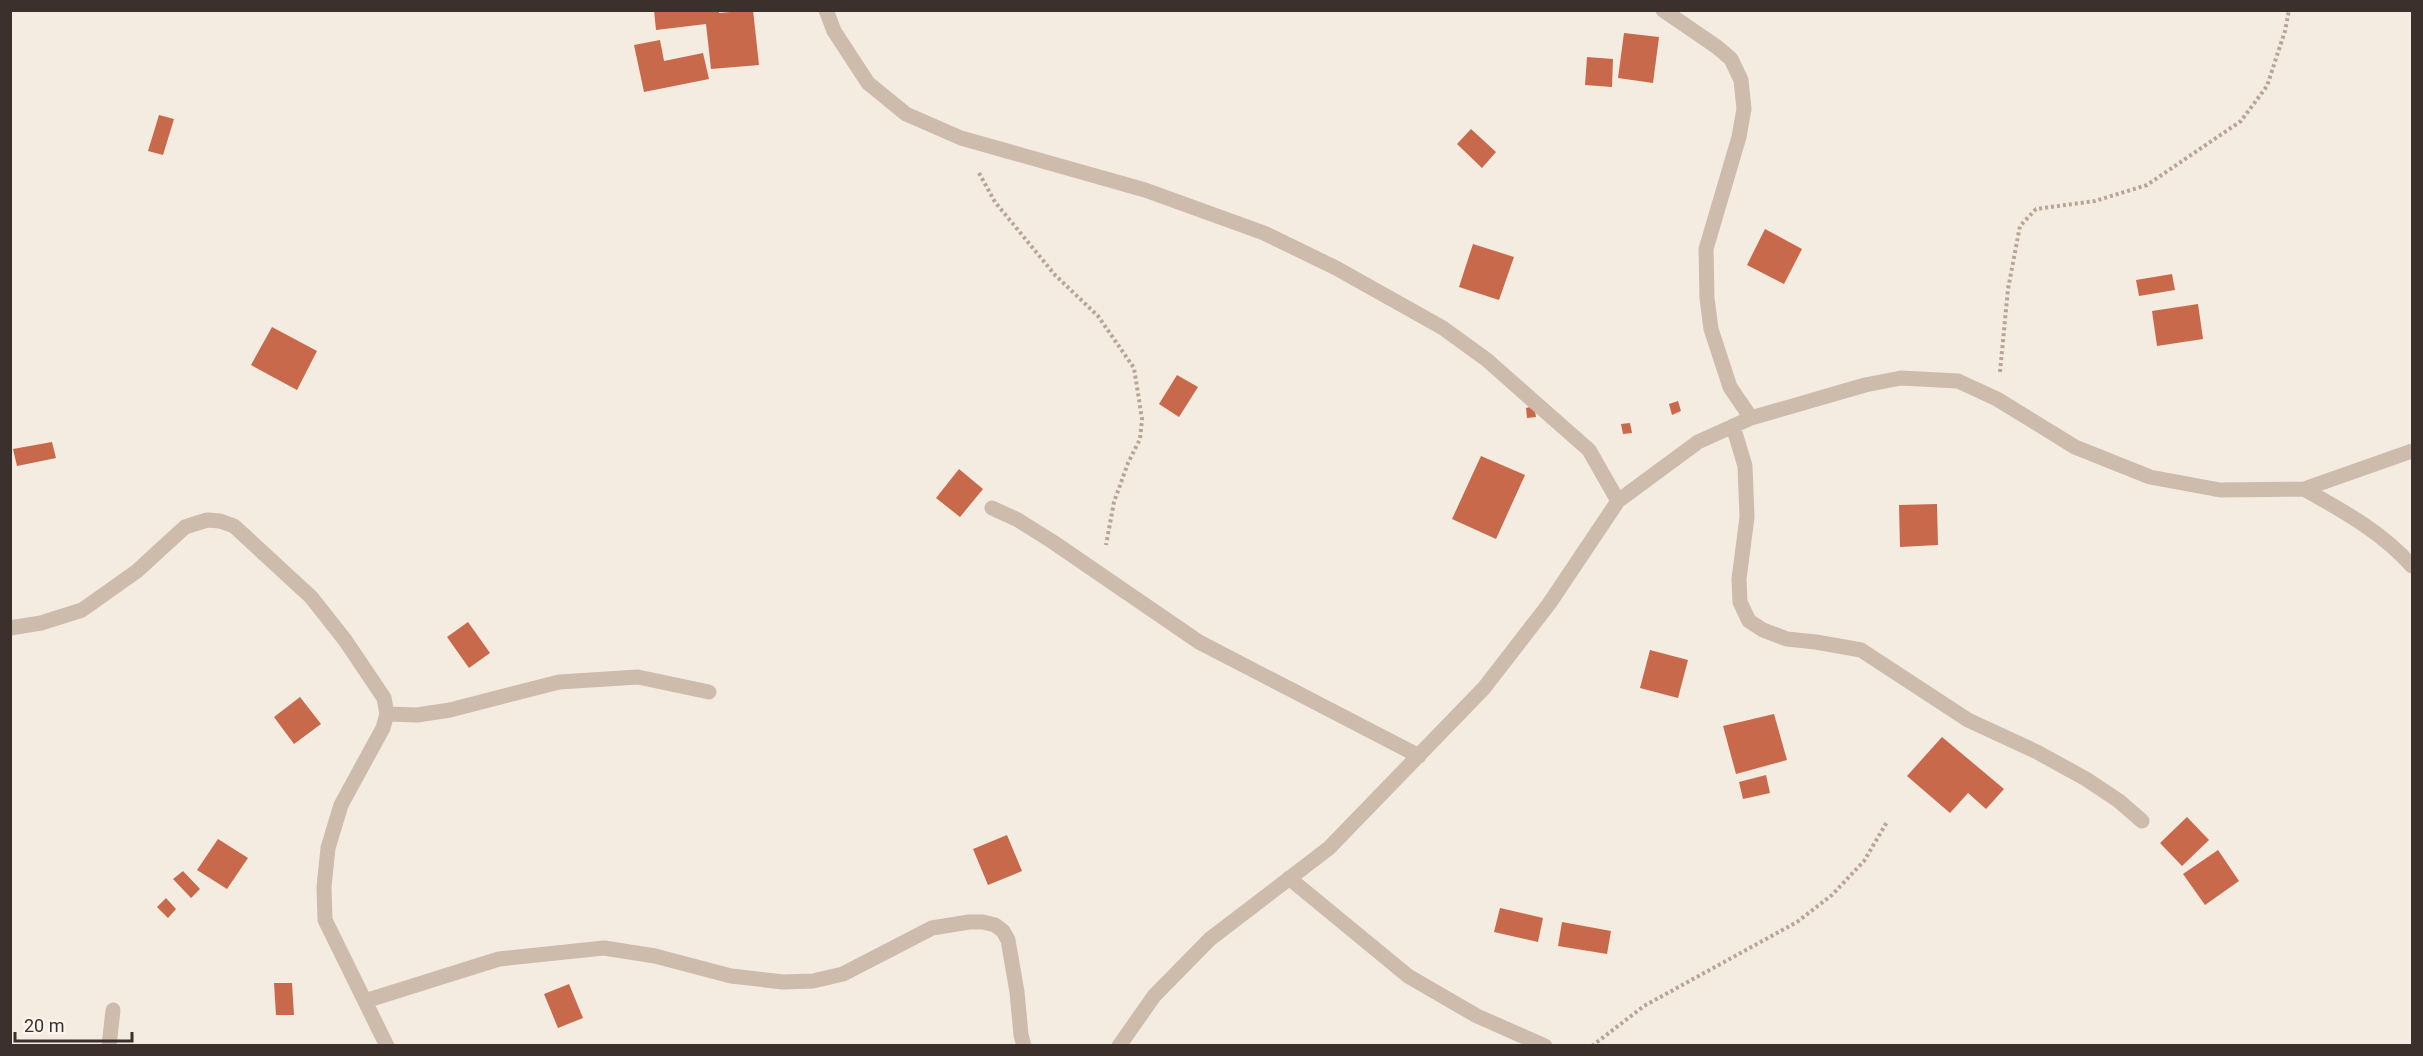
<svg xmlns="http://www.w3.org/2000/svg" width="2423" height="1056" font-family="Roboto,sans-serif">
<rect width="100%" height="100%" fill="#f4ebe1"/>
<path fill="#c8694b" d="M654 10H719V13L753 10 759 65 711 69 706 24 656 30Z
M1624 33 1659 37 1653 83 1618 78Z
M660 40 664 61 703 53 709 79 644 92 634 45Z
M1587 57 1613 59 1612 87 1585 85Z
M159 115 174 119 163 155 148 151Z
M1471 129 1496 152 1482 168 1457 144Z
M1765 229 1802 249 1784 284 1747 265Z
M1473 244 1514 257 1499 300 1459 287Z
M2172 274 2175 290 2139 296 2136 280Z
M2198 304 2203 339 2157 346 2152 311Z
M272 327 317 351 297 390 251 365Z
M1177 375 1198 387 1179 417 1159 404Z
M1678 401 1681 411 1672 415 1669 404Z
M1534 406 1536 417 1527 418 1526 408Z
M1630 423 1632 433 1623 434 1621 424Z
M52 442 56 458 17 466 13 449Z
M1481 456 1525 475 1496 539 1452 519Z
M959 469 983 489 960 517 936 498Z
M1937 504 1938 545 1900 547 1899 505Z
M468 622 490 653 469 668 447 637Z
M1650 650 1688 660 1678 698 1640 688Z
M300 697 321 724 294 744 274 717Z
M1774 714 1787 760 1736 774 1723 726Z
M1942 737 2004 789 1986 809 1968 793 1950 813 1907 776Z
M1766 775 1770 793 1743 799 1739 782Z
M2187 817 2209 840 2182 866 2160 843Z
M1007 835 1022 871 988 885 973 849Z
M218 839 248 858 227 889 197 870Z
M2218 850 2239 881 2205 905 2183 874Z
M183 871 200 889 191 898 173 879Z
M166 898 176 909 168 918 157 907Z
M1500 908 1543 918 1538 942 1494 932Z
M1562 922 1611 931 1607 954 1558 946Z
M274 983H292L294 1015H276Z
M569 984 583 1018 558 1028 544 994Z"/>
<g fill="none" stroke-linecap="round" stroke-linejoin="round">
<path stroke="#b9a596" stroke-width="4" stroke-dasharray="3 3" stroke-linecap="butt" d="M979 173 995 202 1055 275 1098 316 1134 368 1142 419 1140 439 1128 463 1114 502 1106 545
M2000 372 2008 289 2020 226 2036 209 2095 201 2147 185 2241 121 2267 86 2285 31 2289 10
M1592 1046 1644 1006 1797 922 1832 895 1864 861 1887 822"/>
<path stroke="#cdbbac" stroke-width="15" d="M826 10 834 31 868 83 906 114 961 138 1145 190 1264 233 1336 268 1443 328 1487 360 1589 450 1618 501
M1663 10 1717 47 1731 59 1741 80 1744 109 1739 137 1706 249 1707 298 1711 329 1730 387 1751 418
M1733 426 1745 466 1747 517 1739 579 1740 602 1749 621 1763 630 1787 639 1816 642 1861 650 1968 720 2037 752 2086 779 2119 801 2142 821
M2304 489C2343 511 2382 532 2412 566
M992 508 1018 520 1053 542 1199 642 1419 756
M10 628 41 623 82 610 137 571 185 527 207 520 220 521 234 526 311 597 345 640 384 698 387 714 383 728 341 805 328 848 324 887 325 920 387 1046
M387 714 417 715 450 710 559 682 638 677 709 692
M1289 878 1408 976 1477 1016 1545 1046
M365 1001 499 959 604 948 655 956 731 976 783 982 813 981 843 974 932 928 969 922H983L995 925 1003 931 1008 940 1017 992 1021 1035 1024 1046
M109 1046 113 1010
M1119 1046 1154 996 1210 939 1329 848 1484 688 1549 604 1618 501 1698 442 1751 418 1865 385 1901 378 1958 381 1997 399 2075 447 2150 477 2220 490 2304 489 2412 451"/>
</g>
<rect width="2423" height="1056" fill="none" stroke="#3b302b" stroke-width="24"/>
<path d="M15 1032v9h117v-9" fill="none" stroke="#3b302b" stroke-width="3"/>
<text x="24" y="1032" font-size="18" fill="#3b302b" stroke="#fbf5ee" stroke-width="4.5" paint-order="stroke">20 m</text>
</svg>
